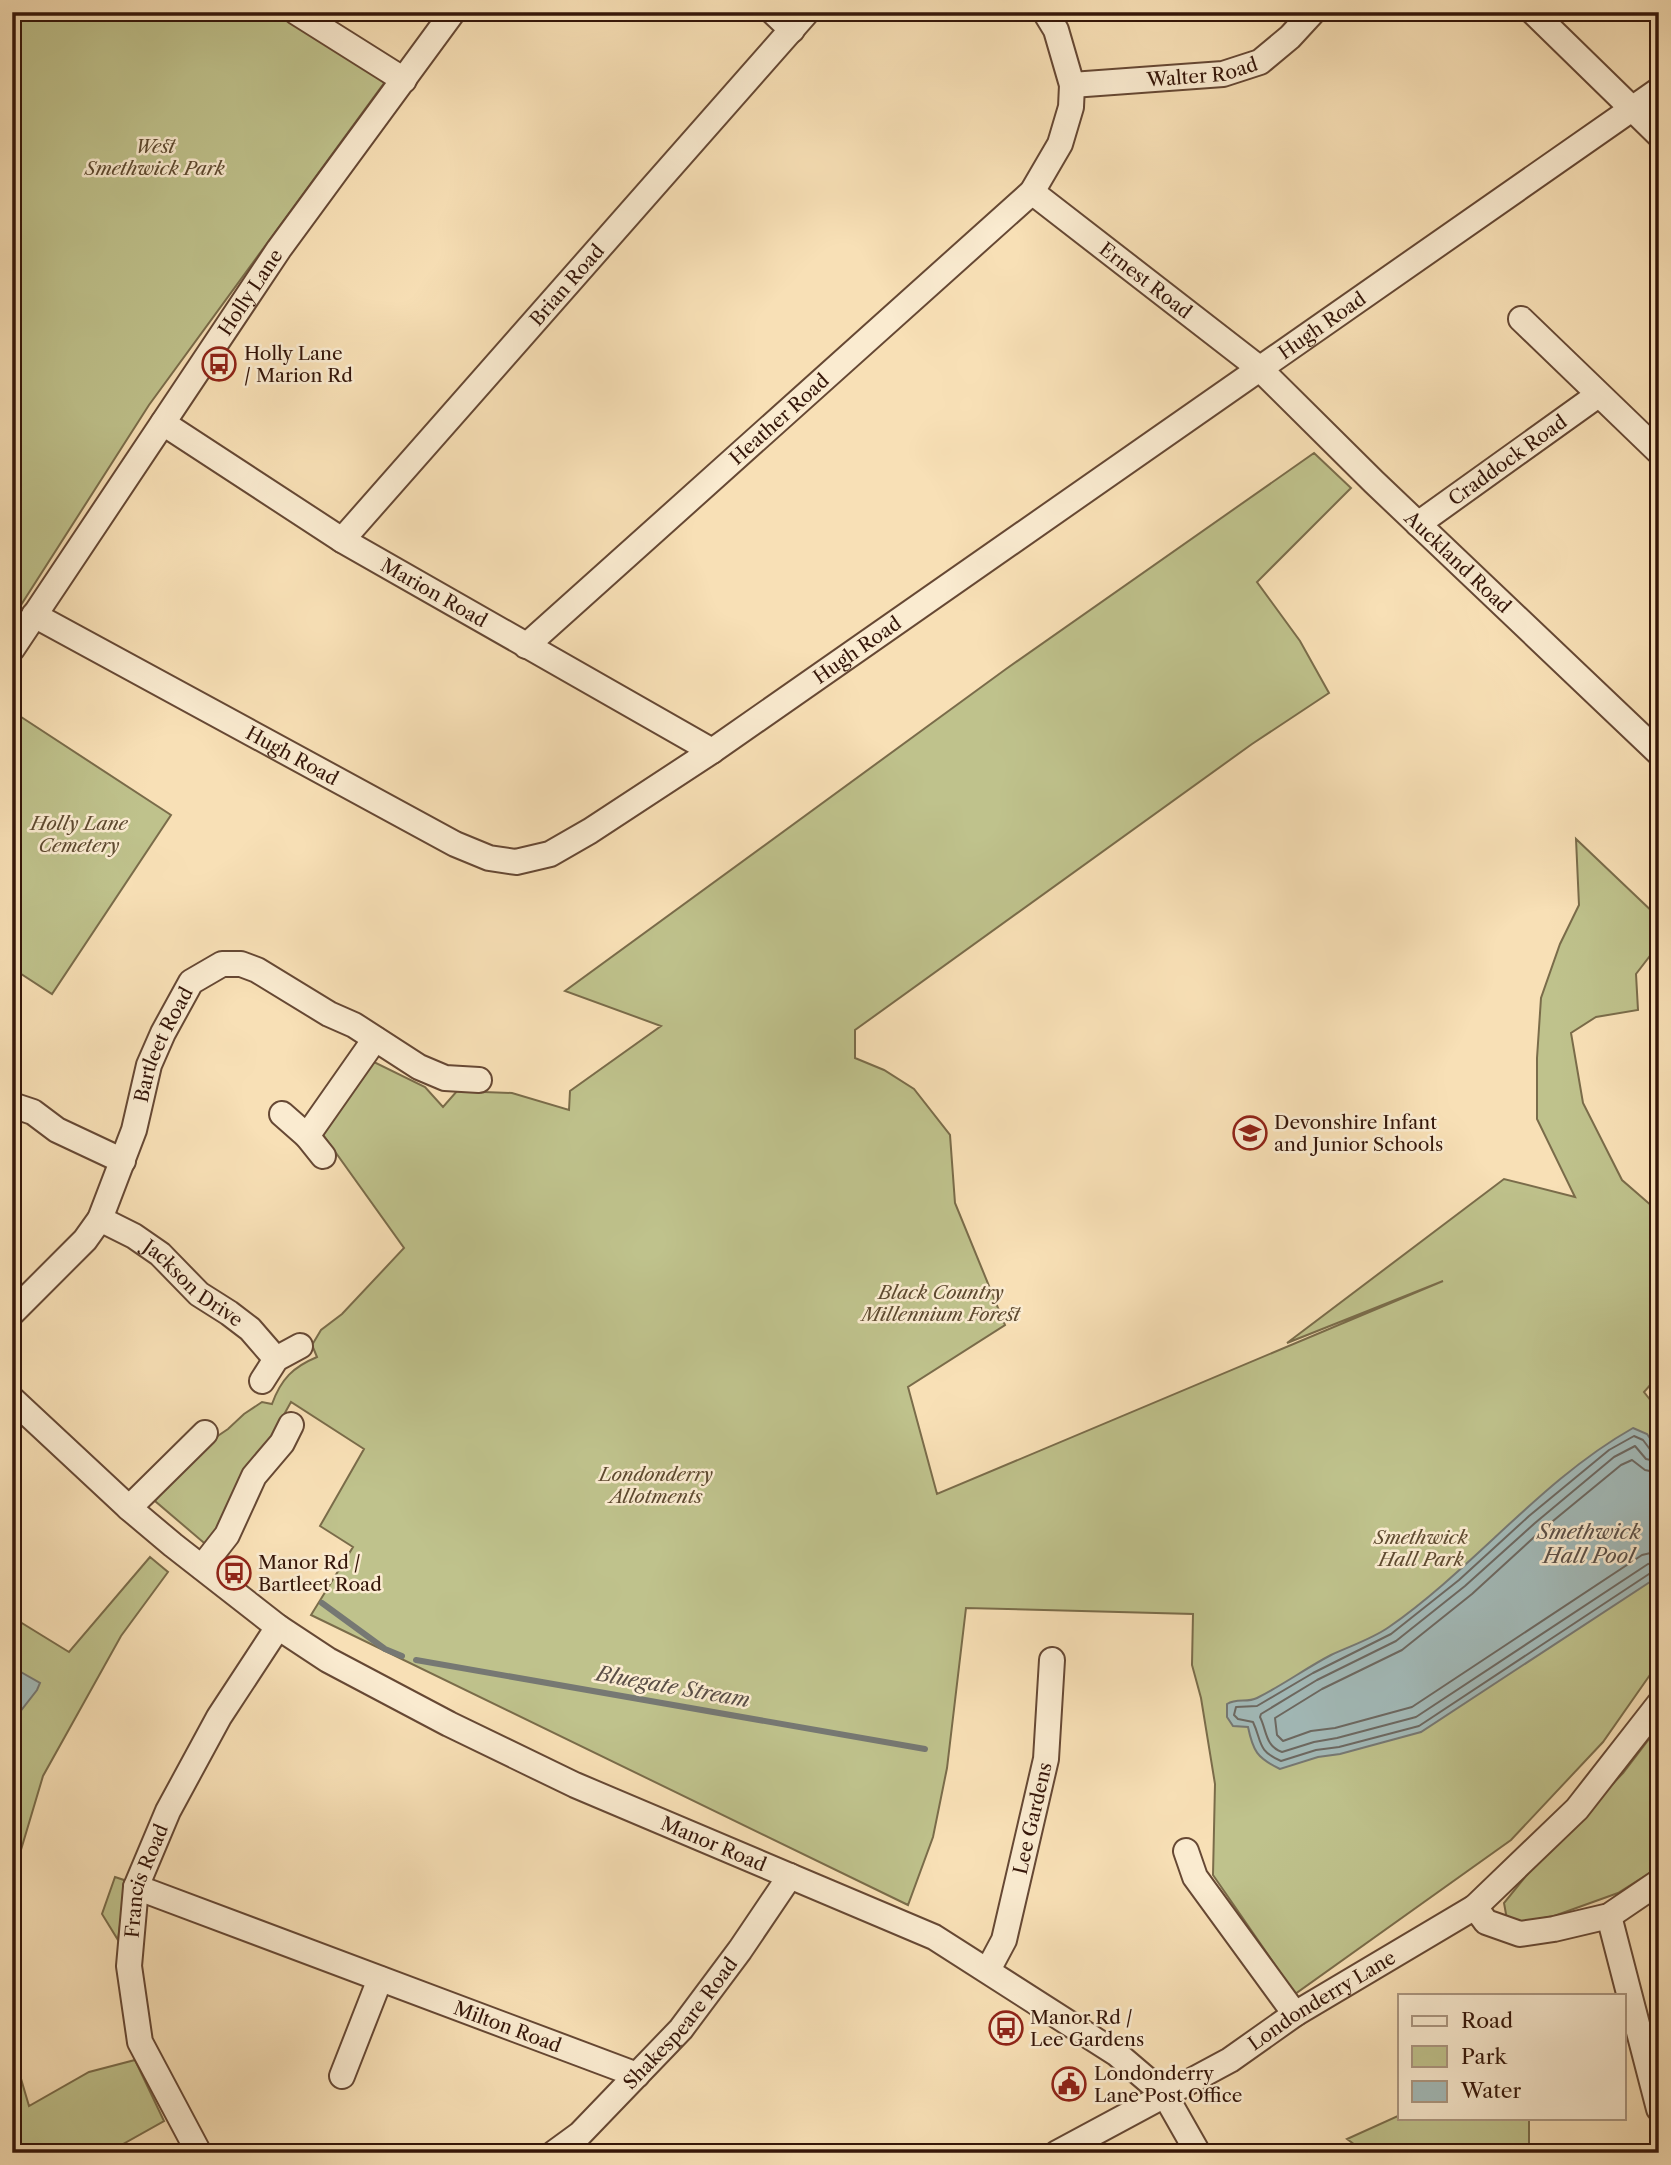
<svg xmlns="http://www.w3.org/2000/svg" width="1671" height="2165" font-family="'Libre Caslon Text',serif">
<rect width="100%" height="100%" fill="#f8e0b6"/>
<filter id="stains"><feTurbulence type="fractalNoise" baseFrequency=".00286" numOctaves="4"/><feColorMatrix values="0 0 0 0 .2 0 0 0 0 .09 0 0 0 0 .02 0 0 0 .5 -.17"/></filter>
<radialGradient id="worn" r=".72"><stop offset=".6" stop-color="#630" stop-opacity="0"/><stop offset="1" stop-color="#630" stop-opacity=".3"/></radialGradient>
<path fill="#bfc28c" stroke="#7a6c4a" stroke-width="2" d="M12 12H281L387 79 149 405 12 619Z
M1314 453 1351 488 1257 582 1300 641 1329 693 1252 744 855 1030V1058L884 1070 914 1089 950 1135 955 1203 1005 1325 908 1387 937 1494 1443 1281 1287 1343 1504 1179 1575 1197 1537 1119V1058L1541 998 1560 944 1579 905 1576 839 1659 918V957L1653 952 1636 974 1638 1010 1596 1017 1571 1033 1583 1103 1622 1180 1653 1207 1659 1206V1375L1644 1392 1659 1411V1662L1603 1742 1511 1840 1295 1994 1213 1875 1215 1784 1201 1698 1192 1665 1193 1614 966 1608 947 1768 933 1837 908 1905 311 1615 353 1547 320 1526 364 1449 291 1402 210 1548 155 1501 174 1476 203 1446 228 1429 244 1414 262 1402 272 1404C281 1379 293 1367 317 1357L312 1345 321 1330 342 1314 404 1248 321 1132 374 1062 425 1087 443 1107 457 1091 512 1093 569 1110 570 1091 661 1026 565 991 1006 669Z
M12 711 171 815 52 994 12 968Z
M150 1557 168 1572 121 1636 43 1776 12 1880V1617L69 1652Z
M1659 1726V1867L1618 1893 1554 1916 1508 1925 1504 1903 1530 1871 1623 1773Z
M115 1877 130 1882 123 1903 118 1940 102 1914Z
M12 2048 29 2106 89 2072 135 2060 164 2121 107 2153H12Z
M1400 2115V2118H1529V2153H1366L1347 2139Z"/>
<path fill="#a2bab9" stroke="#767873" stroke-width="2" d="M1633 1428 1647 1434 1659 1451V1576L1421 1732 1340 1754 1318 1757 1280 1769C1257 1758 1253 1751 1248 1727L1233 1726 1227 1717V1704C1237 1698 1247 1703 1257 1698 1283 1685 1306 1668 1331 1655 1350 1646 1372 1639 1389 1627 1475 1567 1541 1480 1633 1428Z
M12 1667 40 1683 37 1690 12 1722Z"/>
<g fill="none" stroke-linecap="round" stroke-linejoin="round">
<path stroke="#6c6861" stroke-width="2" d="M1659 1454 1652 1452 1643 1440 1634 1436 1609 1450 1529 1516 1459 1580 1391 1634 1313 1673 1257 1706 1236 1707 1234 1715 1238 1719 1253 1722C1262 1741 1257 1751 1281 1761L1316 1750 1339 1747 1419 1726 1652 1572 1659 1570
M1659 1462 1646 1459 1635 1446 1614 1457 1535 1523 1465 1586 1396 1641 1317 1680 1261 1714 1260 1717C1267 1731 1265 1746 1282 1752L1314 1742 1337 1738 1416 1717 1648 1564 1659 1562
M1659 1473 1645 1470 1632 1460 1621 1465 1542 1530 1472 1594 1402 1650 1322 1689 1275 1718 1277 1735 1283 1741 1311 1731 1335 1728 1412 1707 1642 1555 1659 1551"/>
<path stroke="#767873" stroke-width="6" d="M322 1603 385 1649 402 1656
M416 1660 925 1749"/>
<defs>
<g id="minor">
<path d="M296 12 404 80"/>
<path d="M773 12 792 30"/>
<path d="M1533 12 1659 135"/>
<path id="s1" d="M1072 85 1223 74 1260 62 1290 37 1313 12"/>
<path id="s2" d="M1032 192 1259 368 1374 482 1659 753"/>
<path d="M1521 319 1659 452"/>
<path id="s3" d="M163 423 342 540 712 751"/>
<path id="s4" d="M1418 524 1598 395"/>
<path id="s5" d="M342 540 807 12"/>
<path id="s6" d="M34 615 455 844 489 858 516 862 550 854 590 831 712 751 1659 90"/>
<path id="s7" d="M526 646 1032 192 1060 144 1071 107 1072 85 1056 30 1045 12"/>
<path id="s8" d="M12 649 279 249 453 12"/>
<path d="M12 1105 33 1112 57 1130 123 1161"/>
<path d="M282 1114 307 1136 323 1156"/>
<path d="M307 1136 375 1039"/>
<path id="s9" d="M100 1219 134 1236 160 1254 199 1294 229 1313 250 1329 276 1359"/>
<path id="s10" d="M12 1313 85 1240 100 1219 134 1130 149 1065 163 1033 191 982 222 964H241L257 970 329 1014 354 1025 419 1067 445 1078 479 1080"/>
<path d="M262 1381 276 1359 300 1346"/>
<path id="s11" d="M12 1399 129 1508 173 1545 278 1627 328 1660 449 1724 575 1785 934 1937 1117 2054 1165 2095 1198 2153"/>
<path d="M129 1508 205 1433"/>
<path d="M202 1567 227 1535 254 1476 282 1443 291 1425"/>
<path d="M1186 1851 1195 1877 1295 2014"/>
<path id="s12" d="M136 1887 637 2075"/>
<path d="M1475 1907 1486 1922 1520 1934 1554 1929 1609 1916 1659 1882"/>
<path d="M1609 1916 1659 2109"/>
<path id="s13" d="M988 1970 1004 1940 1046 1759 1052 1660"/>
<path d="M342 2076 380 1979"/>
<path id="s14" d="M199 2153 140 2042 129 1966 136 1887 168 1811 219 1717 278 1627"/>
<path id="s15" d="M554 2153 580 2134 681 2029 740 1950 790 1876"/>
<path id="s16" d="M1057 2153 1230 2060 1295 2014 1475 1907 1577 1809 1659 1704"/>
</g>
</defs>
<use href="#minor" stroke="#664834" stroke-width="28"/>
<use href="#minor" stroke="#faebd0" stroke-width="24"/>
</g>
<defs>
<symbol id="bus-ring" viewBox="-11 -11 22 22"><circle r="9.5" fill="#faebd0" stroke="#8f2418" stroke-width="1.5"/><path d="M-5-6H5V4H4V6H2V4H-2V6H-4V4H-5ZM-3.5-4V0h7V-4ZM-3.5 1.2v1.5H-2V1.2ZM2 1.2v1.5H3.5V1.2Z" fill="#8f2418"/></symbol>
<symbol id="school-ring" viewBox="-11 -11 22 22"><circle r="9.5" fill="#faebd0" stroke="#8f2418" stroke-width="1.5"/><path d="M0-5L7-2L0 1L-7-2ZM-4 1L0 2.5L4 1V4Q0 6-4 4Z" fill="#8f2418"/></symbol>
<symbol id="civic-ring" viewBox="-11 -11 22 22"><circle r="9.5" fill="#faebd0" stroke="#8f2418" stroke-width="1.5"/><path d="M-.6-6.5H3V-4.5H.6V-3L4-1V1h2V6H-6V1h2V-1L-.6-3ZM-1.2 2.5V6h2.4V2.5Z" fill="#8f2418"/></symbol>
</defs>
<g fill-rule="evenodd">
<use href="#bus-ring" x="200" y="345" width="38" height="38"/>
<use href="#school-ring" x="1231" y="1114" width="38" height="38"/>
<use href="#bus-ring" x="215" y="1554" width="38" height="38"/>
<use href="#bus-ring" x="987" y="2009" width="38" height="38"/>
<use href="#civic-ring" x="1050" y="2065" width="38" height="38"/>
</g>
<g text-anchor="middle" stroke-width="5" stroke-linejoin="round" paint-order="stroke">
<g font-size="19" fill="#351609" stroke="#faebd0">
<text dy="7" stroke="none"><textPath href="#s1" startOffset="131">Walter Road</textPath></text>
<text dy="7" stroke="none"><textPath href="#s2" startOffset="144">Ernest Road</textPath></text>
<text dy="7" stroke="none"><textPath href="#s5" startOffset="340">Brian Road</textPath></text>
<text dy="7" stroke="none"><textPath href="#s8" startOffset="429">Holly Lane</textPath></text>
<text dy="7" stroke="none"><textPath href="#s6" startOffset="1514">Hugh Road</textPath></text>
<text dy="7" stroke="none"><textPath href="#s7" startOffset="340">Heather Road</textPath></text>
<text dy="7" stroke="none"><textPath href="#s4" startOffset="110">Craddock Road</textPath></text>
<text dy="7" stroke="none"><textPath href="#s2" startOffset="565">Auckland Road</textPath></text>
<text dy="7" stroke="none"><textPath href="#s3" startOffset="320">Marion Road</textPath></text>
<text dy="7" stroke="none"><textPath href="#s6" startOffset="947">Hugh Road</textPath></text>
<text dy="7" stroke="none"><textPath href="#s6" startOffset="294">Hugh Road</textPath></text>
<text dy="7" stroke="none"><textPath href="#s10" startOffset="315">Bartleet Road</textPath></text>
<text dy="7" stroke="none"><textPath href="#s9" startOffset="114">Jackson Drive</textPath></text>
<text dy="7" stroke="none"><textPath href="#s13" startOffset="159">Lee Gardens</textPath></text>
<text dy="7" stroke="none"><textPath href="#s11" startOffset="838">Manor Road</textPath></text>
<text dy="7" stroke="none"><textPath href="#s14" startOffset="290">Francis Road</textPath></text>
<text dy="7" stroke="none"><textPath href="#s16" startOffset="306">Londonderry Lane</textPath></text>
<text dy="7" stroke="none"><textPath href="#s15" startOffset="182">Shakespeare Road</textPath></text>
<text dy="7" stroke="none"><textPath href="#s12" startOffset="397">Milton Road</textPath></text>
</g>
<g font-size="19" font-style="italic" fill="#5e4a30" stroke="#faebd0">
<text x="155" y="153">West<tspan x="155" dy="22">Smethwick Park</tspan></text>
<text x="79" y="830">Holly Lane<tspan x="79" dy="22">Cemetery</tspan></text>
<text x="941" y="1299">Black Country<tspan x="941" dy="22">Millennium Forest</tspan></text>
<text x="656" y="1481">Londonderry<tspan x="656" dy="22">Allotments</tspan></text>
<text x="1421" y="1544">Smethwick<tspan x="1421" dy="22">Hall Park</tspan></text>
</g>
<g font-size="19" fill="#351609" stroke="#faebd0" text-anchor="start">
<text x="244" y="360">Holly Lane<tspan x="244" dy="22">/ Marion Rd</tspan></text>
<text x="1274" y="1129">Devonshire Infant<tspan x="1274" dy="22">and Junior Schools</tspan></text>
<text x="258" y="1569">Manor Rd /<tspan x="258" dy="22">Bartleet Road</tspan></text>
<text x="1030" y="2024">Manor Rd /<tspan x="1030" dy="22">Lee Gardens</tspan></text>
<text x="1094" y="2080">Londonderry<tspan x="1094" dy="22">Lane Post Office</tspan></text>
</g>
<g font-size="21" font-style="italic" fill="#5b4f47" stroke="#faebd0">
<text x="1589" y="1539">Smethwick<tspan x="1589" dy="24">Hall Pool</tspan></text>
<text transform="translate(673 1687) rotate(10)" y="7">Bluegate Stream</text>
</g>
</g>
<rect width="1671" height="2165" fill="none" stroke="#f8e0b6" stroke-width="42"/>
<rect x="14" y="14" width="1643" height="2137" fill="none" stroke="#351609" stroke-width="3.5"/>
<rect x="21" y="21" width="1629" height="2123" fill="none" stroke="#351609" stroke-width="2"/>
<rect x="1398" y="1994" width="228" height="126" fill="#faebd0" stroke="#ab9680" stroke-width="2"/>
<rect x="1412" y="2016" width="35" height="10" fill="#faebd0" stroke="#ab9680" stroke-width="2"/>
<text x="1461" y="2028" font-size="21" fill="#351609">Road</text>
<rect x="1412" y="2046" width="35" height="21" fill="#bfc28c" stroke="#ab9680" stroke-width="2"/>
<text x="1461" y="2064" font-size="21" fill="#351609">Park</text>
<rect x="1412" y="2081" width="35" height="21" fill="#a2bab9" stroke="#ab9680" stroke-width="2"/>
<text x="1461" y="2098" font-size="21" fill="#351609">Water</text>
<rect width="100%" height="100%" filter="url(#stains)"/>
<rect width="100%" height="100%" fill="url(#worn)"/>
</svg>
